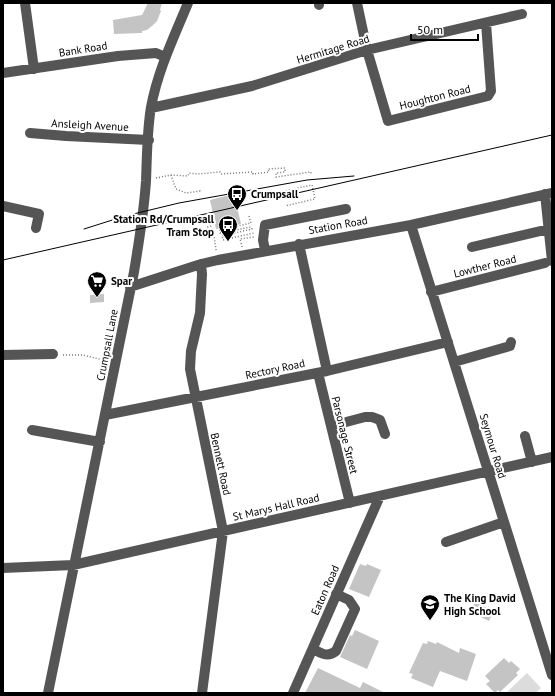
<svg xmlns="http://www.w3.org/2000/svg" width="555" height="696" font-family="'PT Sans',sans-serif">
<rect width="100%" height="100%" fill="#fff"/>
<path fill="#dcdcdc" d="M527 673 541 688 536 693H506Z"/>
<path fill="#c4c4c4" d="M148 3H162L160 10 161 11 157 21 152 26 147 30 142 31V33L114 34 113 20 142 15Z
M234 194 241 224 216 229 210 200Z
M104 294V302L90 303V295Z
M360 564 366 566 367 564 381 570 369 597 349 589Z
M475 602 493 611 489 621 470 612Z
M355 630 379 641 367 669 340 657 350 635 352 636Z
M428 641 436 644 437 642 459 653 460 648 476 654 467 681 440 671 433 687 411 678 413 674 409 673 423 643 427 644Z
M504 658 509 663 511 661 520 669 516 673 518 675 500 692 498 690 495 693 486 684 490 681 485 676Z
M318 668 360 688 363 682 385 693H305Z"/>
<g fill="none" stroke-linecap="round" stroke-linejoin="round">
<path stroke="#777" stroke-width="1.5" stroke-dasharray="1 2" stroke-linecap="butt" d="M171 175 176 189 186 193 200 191V193
M156 178 171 175 188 176 189 173 198 174 220 172 221 174 253 172V174L269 172 268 169 285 168V172L276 173V177L311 172V174
M280 192 312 185 315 199 285 206
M249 216 251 223 220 230V233L251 227 252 229 222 236 223 240 254 233
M211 224 212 226 207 227 208 230 213 229 216 250
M242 247 240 239 254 237
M63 355H83L107 361"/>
<path stroke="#555" stroke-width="10" d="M25 3 34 69
M357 3 367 50 388 121 488 96 491 91 486 23
M319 5V3
M3 73 118 56 156 53 165 57
M151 108 252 86 367 50 522 14
M30 133 66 136 149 140
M545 194 552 261
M3 206 39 214 36 228
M411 225 552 675
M299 244 327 371
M472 247 549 229
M265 250 263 240 265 225 346 209
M201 264 202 274 200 313 191 351 190 369 223 531 202 693
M130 287 201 264 218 260 411 225 552 193
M431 292 545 263
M3 355 53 354
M454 362 510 346 511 342
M318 373 350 503
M105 415 327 371 448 342
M331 426 365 417H372L380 420 385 434
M32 430 100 442
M525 436 532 462
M446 542 504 522
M3 568 73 565 552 457
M313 649C321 653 327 658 336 651L355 609 349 600 336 594
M48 693C76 552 106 413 134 272 139 242 144 211 146 181 147 156 147 131 151 107 158 70 174 37 188 3
M293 693 380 496"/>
<path stroke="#000" stroke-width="1" d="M84 229 125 216 179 203 307 180 354 176
M3 260 552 135"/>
</g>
<defs>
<symbol id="bus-pin" viewBox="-11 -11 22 30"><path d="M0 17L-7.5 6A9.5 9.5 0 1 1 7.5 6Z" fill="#000" stroke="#fff"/><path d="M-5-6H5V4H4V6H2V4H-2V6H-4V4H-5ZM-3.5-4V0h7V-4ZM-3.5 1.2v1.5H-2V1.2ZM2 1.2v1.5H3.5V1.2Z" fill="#fff"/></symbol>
<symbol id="supermarket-pin" viewBox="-11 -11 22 30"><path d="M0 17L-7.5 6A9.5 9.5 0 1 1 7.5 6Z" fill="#000" stroke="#fff"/><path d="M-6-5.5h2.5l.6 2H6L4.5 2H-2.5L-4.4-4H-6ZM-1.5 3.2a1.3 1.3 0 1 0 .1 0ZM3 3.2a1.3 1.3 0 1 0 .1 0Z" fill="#fff"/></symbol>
<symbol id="school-pin" viewBox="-11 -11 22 30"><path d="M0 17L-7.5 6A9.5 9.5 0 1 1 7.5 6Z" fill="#000" stroke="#fff"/><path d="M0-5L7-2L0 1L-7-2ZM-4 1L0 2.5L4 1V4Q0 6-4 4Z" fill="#fff"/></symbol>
</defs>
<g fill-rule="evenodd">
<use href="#bus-pin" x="226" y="183" width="22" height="30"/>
<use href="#bus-pin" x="217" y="214" width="22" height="30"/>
<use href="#supermarket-pin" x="86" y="270" width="22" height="30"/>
<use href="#school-pin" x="419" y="593" width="22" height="30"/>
</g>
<g text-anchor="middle" stroke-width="4" stroke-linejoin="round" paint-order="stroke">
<g font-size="11" fill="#000" stroke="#fff">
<text transform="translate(83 49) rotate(-9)" y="4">Bank Road</text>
<text transform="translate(333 49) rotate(-17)" y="4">Hermitage Road</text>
<text transform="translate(435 97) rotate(-14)" y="4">Houghton Road</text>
<text transform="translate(90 125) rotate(3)" y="4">Ansleigh Avenue</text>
<text transform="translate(338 225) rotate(-10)" y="4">Station Road</text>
<text transform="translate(485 266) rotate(-14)" y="4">Lowther Road</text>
<text transform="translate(107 345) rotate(-79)" y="4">Crumpsall Lane</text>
<text transform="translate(275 369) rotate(-12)" y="4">Rectory Road</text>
<text transform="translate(345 435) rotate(76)" y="4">Parsonage Street</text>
<text transform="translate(493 446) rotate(73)" y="4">Seymour Road</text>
<text transform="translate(221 464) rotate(78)" y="4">Bennett Road</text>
<text transform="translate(276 507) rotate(-13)" y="4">St Marys Hall Road</text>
<text transform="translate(325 590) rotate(-66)" y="4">Eaton Road</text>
</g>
<g font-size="11" font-weight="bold" fill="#000" stroke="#fff" text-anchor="start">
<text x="251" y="198">Crumpsall</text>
<text x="214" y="223" text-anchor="end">Station Rd/Crumpsall<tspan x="214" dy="13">Tram Stop</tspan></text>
<text x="111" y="285">Spar</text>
<text x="444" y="602">The King David<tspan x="444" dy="13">High School</tspan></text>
</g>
</g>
<rect width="555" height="696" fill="none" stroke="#000000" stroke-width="8"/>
<path d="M411 34v6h67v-6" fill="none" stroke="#000000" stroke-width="2"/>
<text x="417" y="34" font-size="12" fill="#000000" stroke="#ffffff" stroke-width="3" paint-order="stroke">50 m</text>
</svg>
